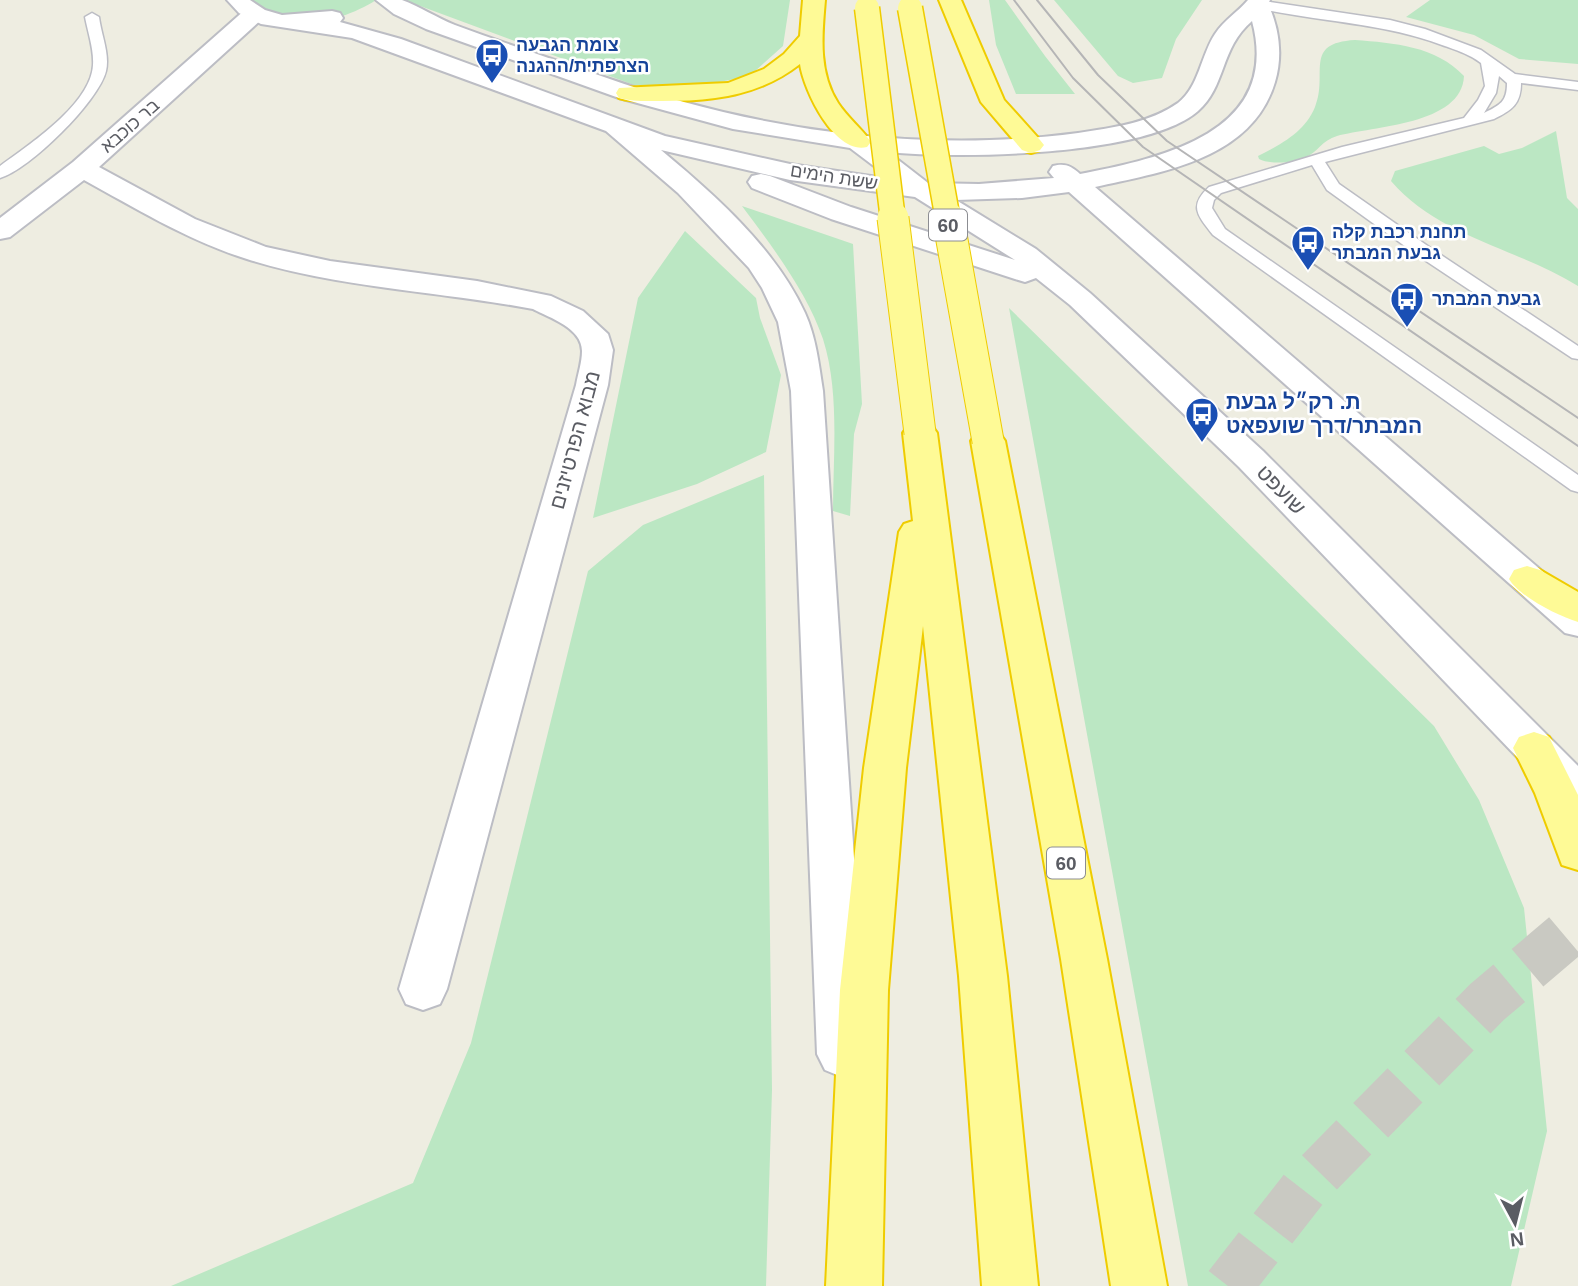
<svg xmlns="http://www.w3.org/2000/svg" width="1578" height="1286" font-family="Arial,Heebo,sans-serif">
<rect width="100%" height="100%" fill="#eeede1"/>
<path fill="#bbe7c3" d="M238 0H376C350 17 307 30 276 20 263 16 250 6 238 0Z
M404 0H790L783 46 754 72 740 78 703 85H634Z
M989 0H1005L1045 56 1075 94H1016L996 45Z
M1054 0H1202L1176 39 1162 78 1133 83 1118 76Z
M1430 0H1578V64L1519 59 1474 35 1406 17Z
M1355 40C1394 43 1436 46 1464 76 1462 125 1373 126 1337 136 1322 140 1317 153 1306 157 1294 163 1271 165 1259 159L1258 156C1280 145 1305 132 1315 107 1329 74 1302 43 1355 40Z
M1556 131 1567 198 1578 209V286C1517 248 1439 237 1391 181L1395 171 1484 146 1499 154 1522 148Z
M742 206 853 244 862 404 854 434 850 516 833 511C833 455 840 393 823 339 807 292 771 245 742 206Z
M685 231 756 298 760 318 781 375 766 452 697 484 593 518 638 298Z
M1009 308 1434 726 1479 800 1524 908 1547 1131 1511 1286H1188Z
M764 475 772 1090 766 1286H171L413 1183 471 1043 588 571 643 525Z"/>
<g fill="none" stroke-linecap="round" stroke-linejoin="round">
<path stroke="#c9c9c2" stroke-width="49" stroke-dasharray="49 24" stroke-linecap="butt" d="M1228 1286 1306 1186 1487 1002 1578 925"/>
<defs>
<path id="service" d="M1257 0 1390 20 1425 29 1481 50 1515 74 1578 82V90L1521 83C1521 104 1512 110 1494 119L1325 162 1339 184 1432 249 1578 346V359L1572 358 1420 257 1327 190 1312 165 1221 193 1214 200 1212 208 1225 229 1578 475V492L1571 490 1213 235C1198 216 1188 206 1209 187L1342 147 1464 118 1478 100 1485 86 1481 63C1469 54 1456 50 1442 45 1380 22 1316 22 1252 7V1ZM1499 76 1507 83C1507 102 1500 105 1484 113L1496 93Z
M92 13 99 17C101 34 110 54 106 71 99 101 29 170 0 178V166C29 145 91 104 93 65 94 49 88 33 85 17Z"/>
<path id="minor" d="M254 7 262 9 265 14 262 19 99 167 195 219 266 247 330 261 477 281 551 296 583 311 608 334 613 350 608 385 447 989 440 1004 423 1010 406 1004 399 989 576 385C578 374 582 362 582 351 582 328 550 318 533 309 438 291 339 288 247 259 189 241 137 209 84 180L10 237 0 239V218L73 162 246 9Z"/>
<path id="tertiary" d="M227 0H250L265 10 282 15 332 11 340 13 343 18 340 22 401 39 665 136 790 164 891 179 850 148 733 129 619 98 426 29 394 14 376 0C384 0 395 0 402 0 419 6 437 18 455 25 504 43 555 60 604 77 754 130 920 154 1078 133 1111 128 1150 123 1178 103 1199 87 1201 55 1215 34 1224 20 1238 12 1248 0H1270L1268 4C1279 28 1283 55 1275 82 1252 159 1163 172 1095 187L1578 602V636L1565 633 1069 192 1022 198 956 200 1036 249 1090 293 1263 451 1578 766V810L1563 805 1239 467 1070 305 1036 278 1025 282 1015 279 831 219 752 188 748 182 752 176 761 174 770 176 851 207 1015 260 915 197 790 180 661 150C715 195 775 248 805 313 816 337 819 365 823 391L867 1054 859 1070 842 1077 825 1070 817 1054 791 391 778 322 762 288 749 268 678 193 606 131 352 38 261 24 239 13ZM1252 21C1282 133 1161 158 1080 174 1071 166 1065 163 1053 166L1049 172 1054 178 979 184 928 183 888 152C956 159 1145 157 1198 111 1226 87 1220 48 1252 21Z"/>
<path id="trunk" d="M803 0H825C822 35 818 72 838 103 848 118 861 128 871 142L867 147C835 155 804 91 800 64 759 96 714 101 662 101 648 101 633 102 619 98L616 93 619 88 728 83 764 69 784 54 800 36Z
M939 0H961L1004 100 1040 140 1044 145 1040 150 1031 153 1022 150 981 102Z
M920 423 932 426 937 433 1007 976 1038 1286H982L959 976 923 626 906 768 888 990 882 1286H826L840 990 864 768 899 532 904 524 913 521 903 433 908 426Z
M988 431 1000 434 1005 441 1107 959 1167 1286H1111L1061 959 971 441 976 434Z
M1527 566 1540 570 1578 592V622C1558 616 1519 596 1509 579L1514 570Z
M1534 732 1549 737 1578 795V870L1562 865 1535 793 1513 748 1519 737Z"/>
</defs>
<use href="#service" stroke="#bcbdc4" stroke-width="3"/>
<use href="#minor" stroke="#bcbdc4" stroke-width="4"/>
<use href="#tertiary" stroke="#bcbdc4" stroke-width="4"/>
<use href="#trunk" stroke="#efcc00" stroke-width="4"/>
<use href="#service" fill="#fff" fill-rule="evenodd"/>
<use href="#minor" fill="#fff" fill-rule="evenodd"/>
<use href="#tertiary" fill="#fff" fill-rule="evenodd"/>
<use href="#trunk" fill="#fefa96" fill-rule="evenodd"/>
<path stroke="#b5b5b6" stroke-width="2" d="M1014 0 1073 78 1143 147 1578 446
M1037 0 1098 75 1167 141 1578 418"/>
<defs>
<path id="trunk-bridge-far1" d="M867 8 893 220
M910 8 948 220"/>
<path id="trunk-bridge" d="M893 218 920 433
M948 218 988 441"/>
</defs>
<use href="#trunk-bridge-far1" stroke="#efcc00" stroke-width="27" stroke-linecap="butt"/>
<use href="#trunk-bridge" stroke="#efcc00" stroke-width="33" stroke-linecap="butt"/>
<use href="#trunk-bridge-far1" stroke="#fefa96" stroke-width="24"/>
<use href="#trunk-bridge" stroke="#fefa96" stroke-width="31"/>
</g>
<defs>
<symbol id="bus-pin" viewBox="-11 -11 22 30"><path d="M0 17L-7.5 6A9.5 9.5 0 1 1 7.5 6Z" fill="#1a4fb4" stroke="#fff"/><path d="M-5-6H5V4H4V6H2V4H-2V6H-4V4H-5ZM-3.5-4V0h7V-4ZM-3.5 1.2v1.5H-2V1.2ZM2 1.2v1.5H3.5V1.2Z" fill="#fff"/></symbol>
</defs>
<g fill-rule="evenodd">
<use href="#bus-pin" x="473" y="36" width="38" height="52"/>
<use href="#bus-pin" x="1289" y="223" width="38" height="52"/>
<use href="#bus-pin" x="1388" y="280" width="38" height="52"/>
<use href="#bus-pin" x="1183" y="395" width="38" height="52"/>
</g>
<g text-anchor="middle" stroke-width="5" stroke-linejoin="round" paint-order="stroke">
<g font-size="18" font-weight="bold" fill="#164399" stroke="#fff" text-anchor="start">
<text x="516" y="51">צומת הגבעה<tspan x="516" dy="21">הצרפתית/ההגנה</tspan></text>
<text x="1332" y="238">תחנת רכבת קלה<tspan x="1332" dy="21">גבעת המבתר</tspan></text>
<text x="1432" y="305">גבעת המבתר</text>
</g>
<g font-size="18" fill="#5a5c63" stroke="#fff">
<text transform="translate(130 126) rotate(-41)" y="6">בר כוכבא</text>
<text transform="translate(834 177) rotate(9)" y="6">ששת הימים</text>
</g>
<g fill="#fff" stroke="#8c8d92" stroke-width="2">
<rect x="929" y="209.5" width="38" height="31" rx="5"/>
<rect x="1047" y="847.5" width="38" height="31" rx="5"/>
</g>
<g font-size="19" font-weight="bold" fill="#5a5c63">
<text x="948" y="232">60</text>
<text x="1066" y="870">60</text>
</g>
<g font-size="21" font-weight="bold" fill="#164399" stroke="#fff" text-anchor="start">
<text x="1226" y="409">ת. רק״ל גבעת<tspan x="1226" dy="24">המבתר/דרך שועפאט</tspan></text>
</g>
<g font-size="21" fill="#5a5c63" stroke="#fff">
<text transform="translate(575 440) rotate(-75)" y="7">מבוא הפרטיזנים</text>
<text transform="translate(1281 490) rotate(46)" y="7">שועפט</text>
</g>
</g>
<g transform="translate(1515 1223) rotate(173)" stroke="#ffffff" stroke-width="5" paint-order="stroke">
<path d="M0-5L12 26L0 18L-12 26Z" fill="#5a5c63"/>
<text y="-10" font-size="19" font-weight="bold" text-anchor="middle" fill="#5a5c63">N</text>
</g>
</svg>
